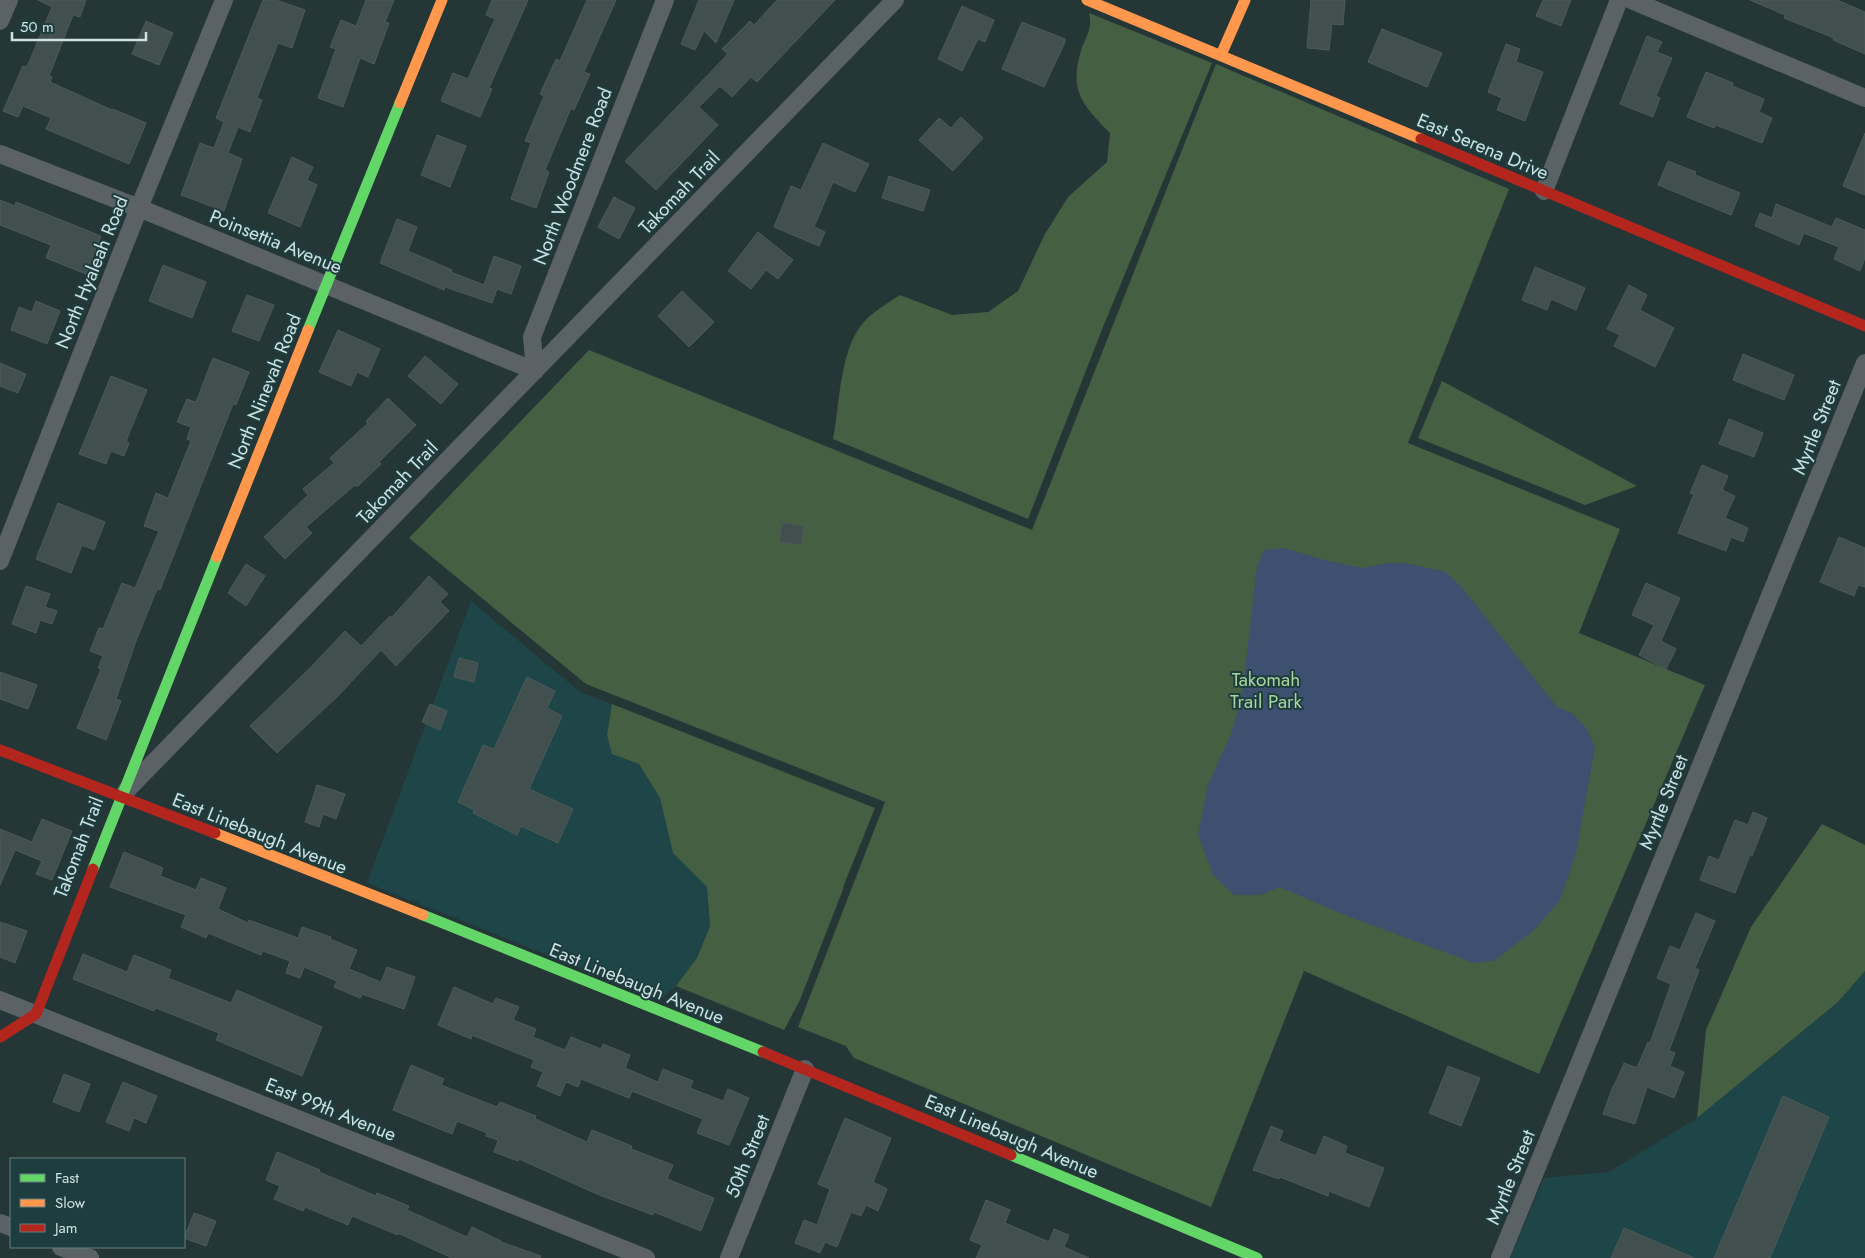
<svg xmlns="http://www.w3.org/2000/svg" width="1865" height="1258" font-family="Jost,sans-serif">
<rect width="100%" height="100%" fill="#253637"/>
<path fill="#1e4648" d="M471 601 580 692 612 704 607 735 639 764 660 798 673 853 707 887 710 926 697 958 676 986 660 1000 367 883Z
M1865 971V1258H1510L1544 1178 1609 1172 1697 1118 1838 1002Z"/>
<path fill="#455f42" d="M1089 13 1212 63 1103 327 1028 519 833 439C840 405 839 351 863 323 872 312 888 303 900 295L952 315 988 312 1018 291 1045 234 1068 197 1107 162 1110 133C1085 107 1069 93 1080 54 1085 36 1093 32 1089 13Z
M1216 64 1509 189 1408 443 1620 529 1579 633 1705 685 1539 1074 1304 971 1211 1207 854 1058 846 1046 798 1027 885 802 586 684 409 538 589 350 1032 530Z
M1442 381 1637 486 1585 505 1418 438Z
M612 704 875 808 845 882 842 892 800 1000 784 1030 676 986 697 958 710 926 707 887 673 853 660 798 639 764 612 754 607 735Z
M1822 824 1865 845V971L1838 1002 1697 1118 1706 1030 1751 927Z"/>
<path fill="#3e506f" d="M1284 548 1328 561 1364 568 1386 563H1405L1428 568 1446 572 1463 589 1557 707 1572 713 1587 729 1595 747 1576 853 1560 900 1533 931 1494 961 1474 963 1342 914 1280 887 1259 895H1234L1213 875 1198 834 1208 785 1231 734 1242 696 1257 567 1264 550Z"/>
<path fill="#41504e" stroke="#4c5a58" d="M38 0H86L80 17 73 15 49 76 52 77 50 82 112 110 113 109 146 123 129 164 46 129 51 118 23 106 18 117 3 111 23 66 27 67 52 7Z
M263 0H276L305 10 292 48 278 43 257 98 262 100 250 132 238 127 228 153 242 159 224 211 181 195 200 143 214 148 224 122 216 118Z
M366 0H394L385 22 389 23 374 64 360 58 343 107 318 98 336 49 330 47 341 20 356 26Z
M492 0H528L489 88 492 89 480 117 441 101 453 73 468 79 495 19 486 15Z
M587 0H616L584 72 590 74 574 110 571 108 545 170 549 172 536 208 511 199 531 143 525 141 544 96 540 94 556 59 560 61Z
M699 0H734L716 43 704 31 695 50 681 44Z
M777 0H835L757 82 751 77 732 97 720 86 699 107 718 125 656 190 625 161 728 54 722 49 750 21 754 25Z
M1311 0H1345L1343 25 1332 24 1329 50 1307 48Z
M1543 0H1571L1561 26 1536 16Z
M1750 0H1837L1865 12V54L1833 40 1834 38 1784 18 1785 15Z
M962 6 994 20 985 42 978 39 962 71 938 59Z
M146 21 173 33 159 65 132 54Z
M1022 22 1065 39V42L1044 87 1002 69Z
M1382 29 1442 53 1427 87 1368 62Z
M1647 36 1662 42 1657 52 1672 58 1656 96 1660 98 1653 117 1620 104Z
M1506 44 1520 49 1516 62 1543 72 1525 121 1497 110 1502 98 1488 92Z
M1706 72 1733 83 1732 86 1764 99 1759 112 1772 118 1762 143 1716 125 1714 128 1687 117Z
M961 117 983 138 953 171 919 140 939 118 951 128Z
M1865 133V195L1843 186Z
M437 135 466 146 450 187 421 175Z
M823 143 869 164 855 192 833 182 814 227 825 232 819 246 774 227 791 186 801 190Z
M292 157 313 167 307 180 317 185 300 227 268 213Z
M1668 161 1696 172 1695 175 1740 193 1731 215 1658 185Z
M889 176 930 190 923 211 882 198Z
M614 197 635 208 619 239 598 227Z
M0 200 15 206 16 202 101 236 86 274 46 258 51 245 0 225Z
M1776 204 1832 227 1836 218 1865 230V258L1860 271 1834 259 1839 247 1804 233 1799 245 1755 226 1760 213 1772 218Z
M397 219 417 227 408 251 452 270 451 272 484 285 494 256 521 266 511 294 497 289 492 303 445 287 444 290 380 263Z
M758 232 793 260 778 279 766 270 751 289 728 271Z
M163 265 206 282 192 318 149 301Z
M1535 267 1585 288 1576 310 1551 299 1547 310 1522 300Z
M1629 285 1647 295 1640 310 1674 328 1655 367 1614 346 1620 335 1607 329Z
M682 291 714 322 689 347 658 316Z
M247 295 274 305 259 341 232 331Z
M36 301 60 311 47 344 11 330 19 307 32 312Z
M338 330 380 349 368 377 357 372 351 386 319 372Z
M1743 354 1794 375 1784 400 1733 380Z
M425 356 458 384 441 404 408 376Z
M213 358 249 372 236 405 233 404 160 590 157 589 136 641 116 699 121 701 106 740 77 728 101 669 98 668 103 656 90 651 99 628 103 629 122 583 135 588 159 531 144 526 156 493 168 498 191 441 187 439 191 427 177 422 187 399 196 402Z
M0 363 26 374 18 393 0 386Z
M111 376 147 390 126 441 129 443 124 456 111 451 106 464 79 454Z
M388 398 416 425 379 462 381 464 357 487 355 485 306 527 312 533 285 559 264 537 308 495 303 489 334 463 330 458 368 423 366 421Z
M1729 419 1763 433 1754 457 1719 444Z
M1702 465 1728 476 1722 490 1735 496 1725 518 1748 528 1743 542 1731 537 1726 551 1678 533 1694 494 1690 493Z
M58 503 105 522 94 550 82 545 71 573 36 559Z
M782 522 804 526 801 545 779 542Z
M1839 537 1865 548V587L1858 585 1854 596 1820 582Z
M246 564 265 576 246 606 228 593Z
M429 576 448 594 440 602 449 611 396 666 381 650 340 694 277 753 250 726 311 667 345 631 361 646 390 616 392 617Z
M1646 583 1680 598 1661 641 1676 649 1666 669 1639 655 1654 625 1632 615Z
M26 586 50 594 45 607 57 611 52 624 40 620 36 633 12 624Z
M459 658 478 663 474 682 454 677Z
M0 672 37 685 28 709 0 699Z
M527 677 555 691 547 708 562 716 529 789 573 809 558 843 521 826 517 835 473 813 475 810 458 802 483 745 494 749Z
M430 704 447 711 440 730 422 722Z
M317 785 345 794 336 819 323 814 319 827 305 822Z
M1753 812 1767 818 1752 856 1750 855 1735 893 1700 880 1709 856 1719 860 1735 820 1748 825Z
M42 819 72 831 52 880 36 874 42 861 15 850 0 885V829L32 842Z
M124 852 163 868 160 876 196 890 201 878 226 888 218 909 248 923 249 920 298 938 302 927 331 937 330 939 357 950 349 969 381 982 387 967 415 977 404 1009 362 994 360 998 334 987 337 981 304 967 300 978 286 973 290 961 263 951 261 955 208 933 206 938 181 927 186 915 110 887Z
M1696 913 1715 921 1695 968 1699 970 1669 1051 1675 1053 1670 1066 1684 1072 1674 1098 1647 1087 1635 1124 1603 1114 1613 1086H1614L1624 1063 1637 1068 1648 1042 1650 1043 1671 984 1657 978 1670 946 1680 950Z
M0 922 27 931 15 963 0 957Z
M83 954 127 972 134 955 171 970 168 978 231 1003 237 990 322 1027 302 1076 216 1040 219 1033 156 1008 154 1011 73 979Z
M454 987 493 1004 496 998 519 1007 513 1020 536 1029 533 1037 565 1050 571 1037 601 1049 603 1044 630 1055 625 1068 658 1082 663 1069 693 1081 690 1088 723 1101 728 1089 749 1098 729 1145 697 1133 703 1119 632 1091 629 1098 581 1079 578 1087 566 1082 560 1096 537 1086 543 1072 531 1067 534 1060 472 1035 471 1039 438 1025Z
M411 1065 444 1079 441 1085 497 1107 500 1102 536 1116 535 1119 587 1142 592 1130 632 1146 631 1149 673 1165 667 1179 714 1198 701 1231 654 1212 653 1215 597 1194 519 1159 518 1161 494 1152 498 1140 486 1136 487 1133 457 1121 452 1134 393 1110Z
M1448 1066 1480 1078 1461 1126 1429 1113Z
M64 1074 90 1084 79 1112 53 1102Z
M123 1082 157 1096 146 1123 134 1118 129 1131 106 1122Z
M1783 1096 1829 1117 1770 1258H1714Z
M845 1118 891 1138 873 1182 887 1189 878 1211 866 1205 861 1216 851 1212 837 1247 825 1242 820 1253 795 1243 804 1220 817 1225 830 1189 818 1184Z
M1271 1126 1283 1131 1279 1141 1316 1156 1324 1136 1347 1146 1345 1153 1384 1168 1369 1207 1329 1191 1328 1196 1280 1177 1279 1179 1253 1170Z
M277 1152 320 1170 319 1172 376 1196 377 1193 409 1206 407 1210 467 1237 472 1227 501 1241V1242L541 1256 540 1258H452L398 1233V1235L352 1216 348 1225 305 1207 303 1211 274 1199 280 1186 266 1180Z
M986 1200 1010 1210 1005 1223 1049 1242 1054 1229 1069 1235 1064 1247 1089 1258H976L982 1245 970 1240Z
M194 1213 216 1221 206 1246 184 1238Z
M1624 1228 1694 1258H1611Z"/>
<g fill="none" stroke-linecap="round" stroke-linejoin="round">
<path stroke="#5b6266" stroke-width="18" d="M1631 0 1865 98
M0 21 9 0
M0 154 139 208 535 371 532 337 665 0
M1544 191 1619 0
M0 561 139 208 224 0
M126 791 895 0
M0 1000 646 1258
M0 1223 11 1227
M61 1247 90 1258
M729 1258 805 1069
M1500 1258 1865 363"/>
<path stroke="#63d668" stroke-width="11" d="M308 330 400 103
M93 869 217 557
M423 915 763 1052
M1011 1155 1257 1258"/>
<path stroke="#ff974d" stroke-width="11" d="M1087 0 1421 139
M1221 55 1245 0
M400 103 442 0
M217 557 308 330
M215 833 423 915"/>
<path stroke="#b3261e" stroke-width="11" d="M1421 139 1865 326
M0 750 215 833
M0 1037 36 1014 93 869
M763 1052 1011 1155"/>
</g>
<g text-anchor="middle" stroke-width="4" stroke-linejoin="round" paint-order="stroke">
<g font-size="19" fill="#cee0e1" stroke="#1d3d3f">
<text transform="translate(1483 146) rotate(23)" y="7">East Serena Drive</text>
<text transform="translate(572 176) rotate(-69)" y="7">North Woodmere Road</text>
<text transform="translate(679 192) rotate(-46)" y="7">Takomah Trail</text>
<text transform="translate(276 241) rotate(22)" y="7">Poinsettia Avenue</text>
<text transform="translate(91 272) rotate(-68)" y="7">North Hyaleah Road</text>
<text transform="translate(264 391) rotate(-68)" y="7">North Ninevah Road</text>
<text transform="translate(1816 427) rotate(-68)" y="7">Myrtle Street</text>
<text transform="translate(397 482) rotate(-46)" y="7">Takomah Trail</text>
<text transform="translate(1663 802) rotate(-68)" y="7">Myrtle Street</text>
<text transform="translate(260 833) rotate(22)" y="7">East Linebaugh Avenue</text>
<text transform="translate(78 847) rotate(-69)" y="7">Takomah Trail</text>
<text transform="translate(637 983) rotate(22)" y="7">East Linebaugh Avenue</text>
<text transform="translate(331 1109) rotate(22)" y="7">East 99th Avenue</text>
<text transform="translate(1012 1136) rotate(23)" y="7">East Linebaugh Avenue</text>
<text transform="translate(747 1156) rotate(-68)" y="7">50th Street</text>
<text transform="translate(1510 1177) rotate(-68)" y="7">Myrtle Street</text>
</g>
<g font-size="19" fill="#a7d59d" stroke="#1d3d3f">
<text x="1266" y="686">Takomah<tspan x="1266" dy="22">Trail Park</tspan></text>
</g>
</g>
<rect x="10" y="1158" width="175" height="90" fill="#1d3d3f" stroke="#647e80"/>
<rect x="20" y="1174" width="25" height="8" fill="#63d668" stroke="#647e80"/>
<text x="55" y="1183" font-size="15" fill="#cee0e1">Fast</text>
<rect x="20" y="1199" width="25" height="8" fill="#ff974d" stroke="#647e80"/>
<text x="55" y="1208" font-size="15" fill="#cee0e1">Slow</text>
<rect x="20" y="1224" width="25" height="8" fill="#b3261e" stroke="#647e80"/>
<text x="55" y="1233" font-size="15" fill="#cee0e1">Jam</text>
<path d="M12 32v8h134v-8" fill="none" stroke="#cee0e1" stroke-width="2.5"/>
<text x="20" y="32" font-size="15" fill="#cee0e1" stroke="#1d3d3f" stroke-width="4" paint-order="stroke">50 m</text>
</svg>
